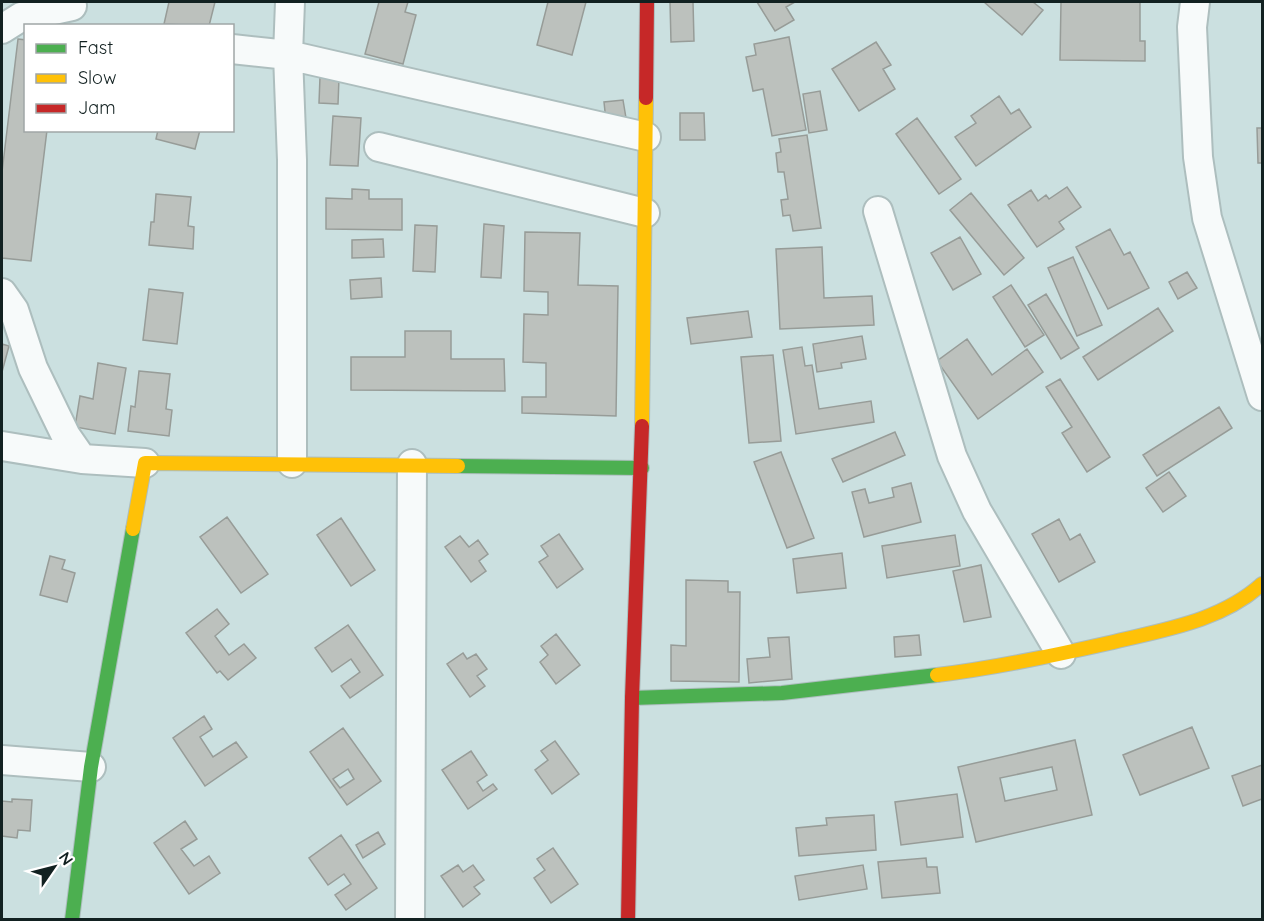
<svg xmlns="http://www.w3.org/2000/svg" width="1264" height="921" font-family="Quicksand,sans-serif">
<rect width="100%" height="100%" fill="#cbe0e0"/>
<path fill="#bcc1bd" stroke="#979c98" stroke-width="1.5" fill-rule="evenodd" d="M169 2H215L209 26 164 24Z
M379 2H408L405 12 416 15 403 64 365 54Z
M548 2H586L572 55 537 45Z
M670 2H693L694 41 671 42Z
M757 2H795L786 7 794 20 775 31Z
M984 2H1033L1043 10 1022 35Z
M1061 2H1140V41H1145V61L1060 60Z
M789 37 806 130 772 136 763 89 753 91 746 57 756 55 754 44Z
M18 39 26 40V130H47L31 261 2 258V172Z
M876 42 891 65 883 69 895 89 859 111 832 69Z
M320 77 339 78 338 104 319 103Z
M820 91 827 130 809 133 803 94Z
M999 96 1011 114 1019 109 1031 127 976 166 955 137 976 123 971 116Z
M623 100 626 118 606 121 604 102Z
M680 113H704L705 140H680Z
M333 116 361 118 358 166 330 165Z
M917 118 961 179 939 194 896 134Z
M1257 128H1262V163H1258Z
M158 130H200L195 149 156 139Z
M807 135 821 228 793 231 790 215 783 216 781 200 788 199 784 172H778L776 153 781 152 779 139Z
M1067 187 1081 207 1059 222 1064 229 1037 247 1008 205 1031 190 1038 201 1046 195 1049 199Z
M352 189 369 190V199H402V230L326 229V198L352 199Z
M971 193 1024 258 1004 275 950 210Z
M156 194 191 197 188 226 194 227 193 249 149 245 151 222H154Z
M484 224 504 226 501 278 481 277Z
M415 225 437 226 435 272 413 271Z
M1110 229 1124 255 1130 252 1149 288 1108 309 1076 247Z
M525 232 580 233 578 285 618 286 616 416 522 413V397H546V363L523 362 524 314 548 315V292L524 291Z
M960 237 981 274 953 290 931 253Z
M383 239 384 257 352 258V240Z
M822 247 824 298 872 296 874 325 780 329 776 249Z
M1073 257 1102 325 1077 336 1048 268Z
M1187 272 1197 288 1178 299 1169 282Z
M381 278 382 297 351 299 350 280Z
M1011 285 1044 335 1025 347 993 297Z
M149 289 183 293 177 344 143 340Z
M1046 294 1079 348 1061 359 1028 305Z
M1158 308 1173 331 1098 380 1083 357Z
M748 311 752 337 691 344 687 318Z
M405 331H451V359H504L505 391 351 390V357H405Z
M862 336 866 359 841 363 842 368 817 372 813 344Z
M967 339 992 375 1027 349 1043 372 978 419 937 361Z
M2 344 9 346 2 372Z
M802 347 805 366 812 365 819 409 871 401 874 422 796 434 783 350Z
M773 355 781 441 749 443 741 357Z
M98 363 126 368 115 434 75 427 80 396 93 399Z
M139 371 170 374 166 409 172 410 169 436 128 431 131 406 135 407Z
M1060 379 1110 457 1087 472 1062 433 1072 427 1046 387Z
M1219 407 1232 428 1157 476 1143 455Z
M895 432 905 455 843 482 832 459Z
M781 452 814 538 787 548 754 462Z
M1169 472 1186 496 1163 512 1146 488Z
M911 483 921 522 864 537 852 492 865 489 869 503 894 497 892 488Z
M227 517 268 574 241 593 200 537Z
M341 518 375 570 351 586 317 535Z
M1059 519 1070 540 1080 534 1095 562 1059 582 1032 534Z
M559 534 583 569 557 588 539 562 548 556 541 546Z
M955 535 960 566 887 578 882 546Z
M460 536 469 547 478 540 488 554 479 561 486 571 471 582 445 547Z
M842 553 846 588 797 593 793 559Z
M50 556 65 560 62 569 75 573 67 602 40 595Z
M981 565 991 617 964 622 953 571Z
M686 580 728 581V592H740L739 682 671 681V645L686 646Z
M217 609 229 624 215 636 229 655 244 644 256 658 228 680 220 671 217 673 186 633Z
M348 625 383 675 350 698 341 686 360 672 351 659 332 672 315 648Z
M556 634 580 665 556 684 540 662 548 655 541 646Z
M919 635 921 655 895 657 894 637Z
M789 637 792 679 749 683 747 659 770 657 768 638Z
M463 653 467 659 476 654 487 669 477 676 485 686 470 697 447 664Z
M204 716 212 729 200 737 213 757 236 742 247 757 205 786 173 738Z
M1192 727 1209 768 1140 795 1123 755Z
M343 728 381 781 347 805 310 752ZM348 769 354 779 340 788 333 779Z
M1075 740 1092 815 976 842 958 767ZM1052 767 1057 790 1005 801 1000 778Z
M555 741 579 774 552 794 535 770 548 760 541 751Z
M471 751 487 775 477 782 483 791 493 784 497 789 468 809 442 770Z
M1262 765V799L1243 806 1232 776Z
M957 794 963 837 901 845 895 802Z
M12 799 32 800 30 831 18 830 17 838 2 836V801L12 802Z
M874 815 876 850 799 856 796 828 827 825 826 818Z
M185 821 197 839 181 849 194 866 209 856 220 873 189 894 154 843Z
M378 832 385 844 363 858 356 845Z
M341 835 377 888 346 910 335 895 351 884 344 874 328 885 309 858Z
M553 848 578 884 551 903 534 878 545 870 537 859Z
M926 858 927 867H937L940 893 882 898 878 862Z
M458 865 463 872 473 865 484 880 474 887 480 894 463 907 441 876Z
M863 865 867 889 799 900 795 876Z"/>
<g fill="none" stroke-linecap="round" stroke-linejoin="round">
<defs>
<path id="street" d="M290 2 288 55 292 160V463
M1195 2 1192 27 1198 157 1207 218 1262 396
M2 29 21 17 72 6
M232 49 288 55 646 137
M379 147 645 213
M878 211 952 456 977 511 1061 654
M2 293 14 310 33 368 66 436 82 459
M2 446 82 459 145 463
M2 760 91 767
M410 920 412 464"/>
<path id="fast" d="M458 466 642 468
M632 698 782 693 937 675
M72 920 91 767 133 529"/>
<path id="slow" d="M642 426 646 98
M133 529 145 463 458 466
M937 675C995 668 1052 656 1109 643 1162 630 1220 622 1262 584"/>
<path id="jam" d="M646 98 647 2
M628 920 632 698 642 426"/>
</defs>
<use href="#street" stroke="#adbebe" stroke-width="32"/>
<use href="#fast" stroke="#adbebe" stroke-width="16"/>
<use href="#slow" stroke="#adbebe" stroke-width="16"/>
<use href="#jam" stroke="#adbebe" stroke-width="16"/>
<use href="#street" stroke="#f7fafa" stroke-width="28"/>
<use href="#fast" stroke="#4caf50" stroke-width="14"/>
<use href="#slow" stroke="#ffc107" stroke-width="14"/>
<use href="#jam" stroke="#c62828" stroke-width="14"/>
</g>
<rect width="1264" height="921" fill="none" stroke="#122121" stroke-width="6"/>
<rect x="24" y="24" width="210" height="108" fill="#ffffff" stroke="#a0a6a6" stroke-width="1.5"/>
<rect x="36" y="44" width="30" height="9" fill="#4caf50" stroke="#a0a6a6" stroke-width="1.5"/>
<text x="78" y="54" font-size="18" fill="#122121">Fast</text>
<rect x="36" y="74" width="30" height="9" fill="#ffc107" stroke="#a0a6a6" stroke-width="1.5"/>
<text x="78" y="84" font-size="18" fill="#122121">Slow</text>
<rect x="36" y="104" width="30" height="9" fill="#c62828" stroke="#a0a6a6" stroke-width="1.5"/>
<text x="78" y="114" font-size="18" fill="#122121">Jam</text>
<g transform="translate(54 867) rotate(55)" stroke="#ffffff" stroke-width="4.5" paint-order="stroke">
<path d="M0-4.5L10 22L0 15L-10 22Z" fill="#122121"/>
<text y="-9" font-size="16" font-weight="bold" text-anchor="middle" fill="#122121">N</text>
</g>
</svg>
